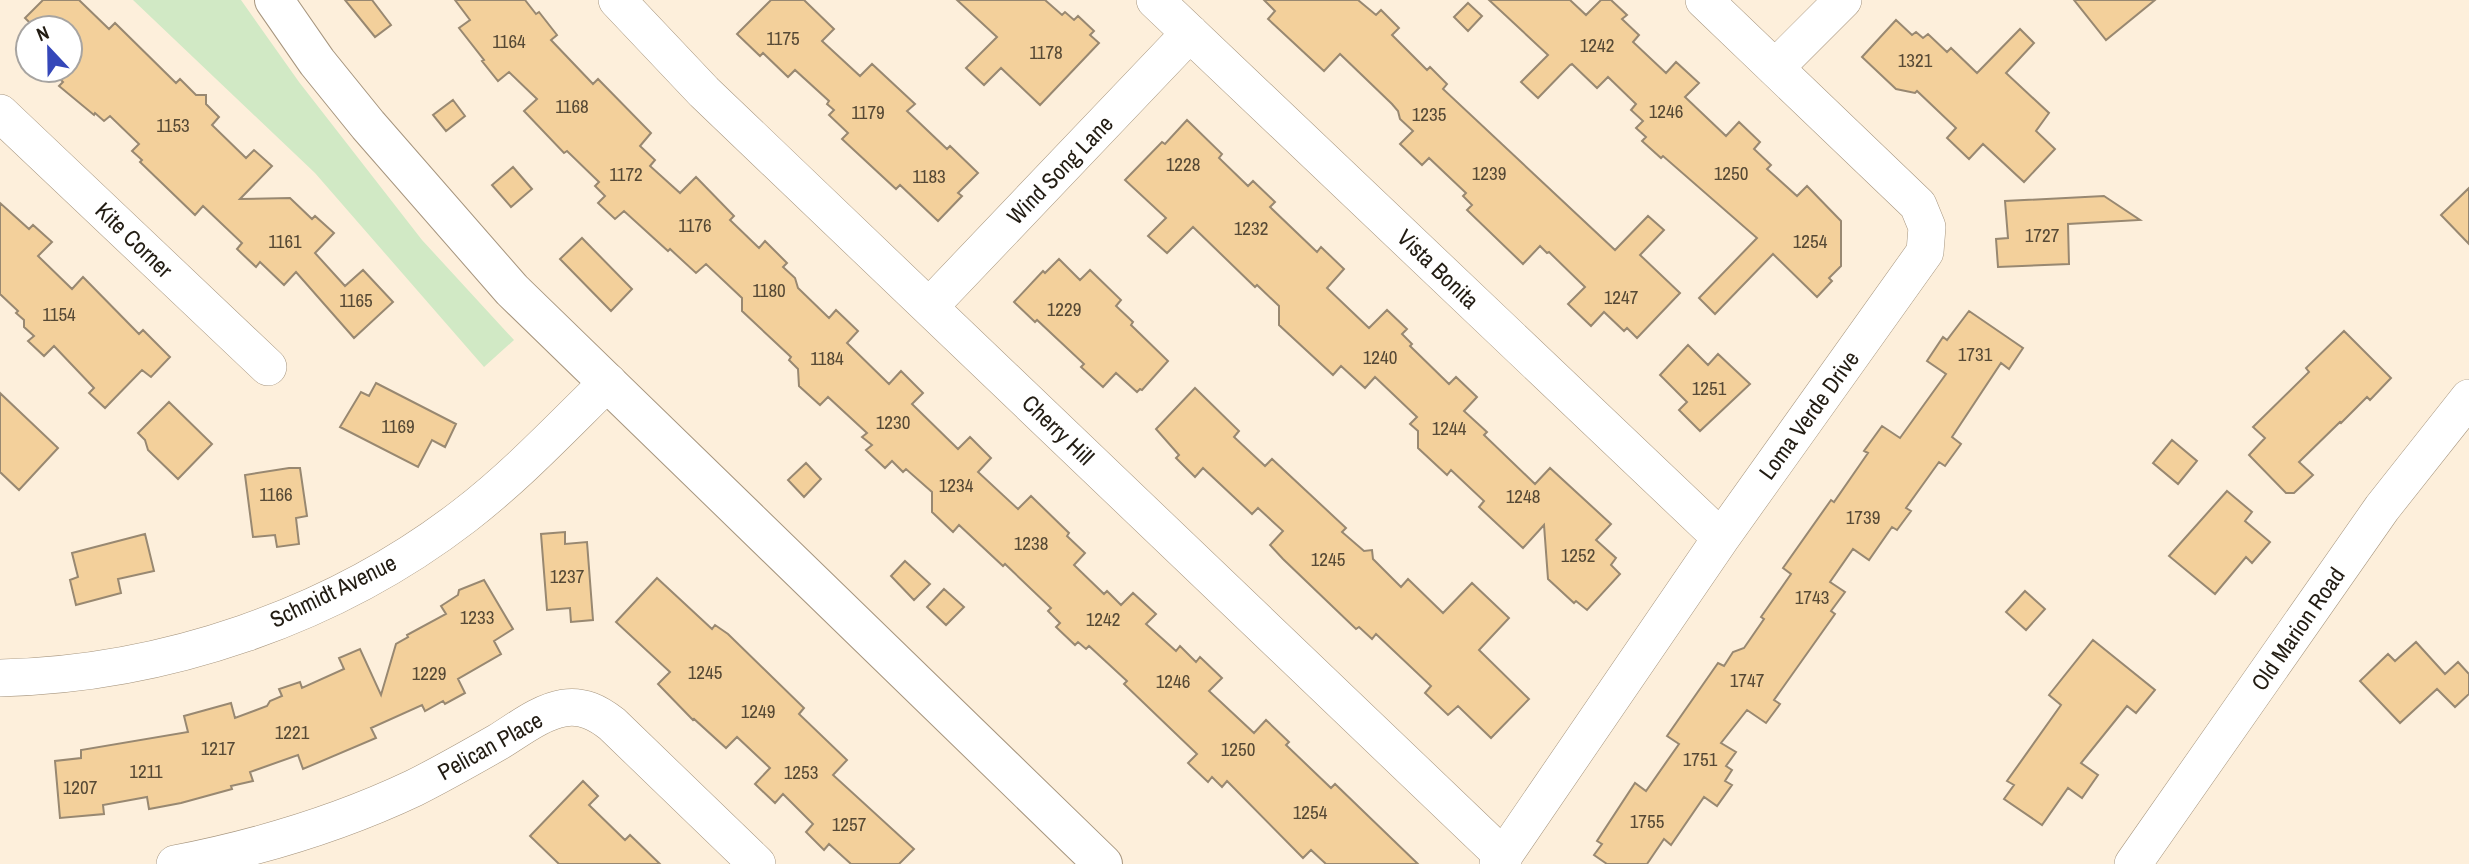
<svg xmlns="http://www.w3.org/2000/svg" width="2469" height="864" font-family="'Archivo Narrow',sans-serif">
<rect width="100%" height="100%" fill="#fdefdb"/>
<path fill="#d1e9c5" d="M133 0H241L299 82 422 240 514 340 484 367 315 173Z"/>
<path fill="#f3d09b" stroke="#988871" stroke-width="2" d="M43 0H79L109 29 115 23 176 83 180 79 196 95H206V104L219 117 212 125 246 158 254 150 272 166 240 199 290 198 312 219 315 216 334 233 315 253 345 286 363 270 393 302 354 338 296 272 284 285 260 262 256 267 237 249 242 243 203 206 195 215 140 162 142 160 132 151 139 144 110 116 104 121 95 113 94 115 59 86 63 82 60 79 70 70V28H35L25 18Z
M345 0H372L391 25 375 37Z
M455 0H525L536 14 539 12 557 35 551 40 593 84 598 79 651 133 640 146 655 160 650 166 680 193 696 177 734 216 730 220 759 248 765 241 787 263 783 267 795 278 798 288 829 318 836 310 858 331 847 343 889 384 901 371 923 393 912 404 958 449 970 437 991 458 978 472 1018 509 1031 496 1069 533 1067 536 1085 553 1074 565 1104 594 1107 591 1121 605 1133 593 1156 614 1146 624 1176 651 1180 646 1196 662 1200 657 1222 678 1209 691 1254 733 1266 720 1289 742 1286 745 1331 788 1335 784 1418 864H1326L1311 850 1303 858 1227 781 1222 787 1212 777 1208 782 1188 763 1197 754 1124 684 1127 681 1089 646 1086 649 1078 642 1075 645 1056 627 1060 623 1048 611 1051 608 1005 564 1003 566 959 525 953 532 932 512V492L906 469 903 472 892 461 885 468 866 450 872 445 862 437 867 433 828 397 820 405 799 386 798 369 789 360 791 357 742 311V298L706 264 696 273 670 249 668 251 624 211 615 219 598 203 605 196 595 186 599 182 567 151 564 153 524 111 537 99 509 72 498 81 482 61 484 60 459 28 470 20Z
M771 0H804L834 29 822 41 860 76 872 64 915 104 907 111 947 149 950 146 978 173 958 193 962 196 938 221 900 185 896 189 842 139 848 133 829 115 834 110 827 104 829 101 795 70 788 77 763 53 760 56 737 34Z
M957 0H1045L1062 15 1065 12 1074 20 1078 16 1094 31 1090 35 1099 43 1040 105 1001 68 984 85 966 68 997 37Z
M1264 0H1358L1376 15 1381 10 1399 28 1392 35 1427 70 1430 67 1447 84 1443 89 1615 250 1648 216 1664 230 1640 255 1680 293 1637 338 1627 328 1624 331 1604 312 1591 326 1568 304 1585 287 1549 252 1547 253 1540 246 1523 264 1467 210 1472 205 1463 196 1466 193 1429 158 1422 165 1400 144 1413 131 1400 119 1398 111 1392 104 1340 54 1324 71 1268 19 1275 11Z
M1489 0H1570L1586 15 1601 0H1611L1627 15 1622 19 1639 35 1633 42 1666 73 1676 62 1699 83 1685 97 1726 136 1739 122 1760 142 1754 149 1771 165 1767 169 1797 196 1807 186 1841 221V266L1829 278 1832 281 1817 297 1773 254 1715 314 1699 298 1757 238 1663 156 1661 158 1642 141 1646 137 1636 128 1643 121 1631 110 1636 104 1608 77 1597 88 1572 64 1570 65 1538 98 1521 82 1548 55Z
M2074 0H2155L2106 40Z
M1468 3 1482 16 1468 31 1454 17Z
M1896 20 1912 35 1916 32 1923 38 1928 34 1947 52 1951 48 1977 73 2020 29 2034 43 2006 73 2049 113 2036 131 2055 149 2024 182 1983 144 1969 159 1947 138 1956 128 1917 91 1915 93 1896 89 1862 57Z
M453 100 465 116 446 131 433 115Z
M1187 120 1222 154 1219 158 1248 186 1253 181 1275 202 1270 207 1317 252 1321 247 1344 269 1327 288 1369 328 1387 310 1407 329 1402 334 1412 344 1410 346 1449 384 1456 377 1477 397 1464 411 1487 432 1484 435 1535 484 1550 468 1611 524 1596 540 1616 558 1611 565 1620 574 1587 610 1576 601 1574 603 1548 579 1544 525 1523 548 1479 507 1484 501 1451 470 1447 475 1418 448V431L1410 424 1417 417 1375 377 1365 388 1341 366 1333 375 1279 325V306L1257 285 1255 287 1193 227 1167 253 1148 236 1166 218 1125 180 1162 142 1165 144Z
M513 167 532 189 511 207 492 185Z
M2469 188V244L2441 215Z
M2104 196 2140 220 2068 224 2069 264 1998 267 1996 239 2008 238 2005 201Z
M0 203 29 229 33 225 52 242 38 256 72 289 83 277 139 334 143 330 170 357 151 377 142 370 105 408 89 393 94 388 54 346 44 356 28 341 34 336 24 327V320L16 313 18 311 0 294Z
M582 238 632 289 611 311 560 259Z
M1059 259 1080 280 1090 270 1121 300 1116 306 1133 322 1131 325 1168 361 1142 390 1140 389 1137 392 1116 373 1103 387 1081 367 1084 364 1037 320 1035 322 1014 302 1043 271 1045 273Z
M1969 311 2023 348 2009 369 2001 363 1952 437 1961 444 1945 466 1939 462 1906 508 1911 511 1897 530 1892 527 1869 560 1853 549 1830 582 1845 592 1831 611 1835 614 1774 700 1780 704 1766 723 1747 710 1721 743 1736 752 1726 766 1732 770 1725 781 1732 785 1717 806 1704 797 1671 845 1664 839 1647 864H1607L1594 855 1602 844 1597 841 1635 783 1646 791 1679 744 1667 736 1718 663 1724 666 1733 652 1744 648 1764 619 1761 617 1791 574 1783 568 1831 500 1834 502 1868 453 1864 451 1882 426 1900 438 1946 374 1927 361 1943 337 1947 340Z
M2344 331 2391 378 2370 400 2367 397 2341 423 2340 422 2299 462 2313 475 2294 493H2286L2249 455 2265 438 2253 427 2309 372 2306 368Z
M1688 345 1708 365 1718 354 1750 384 1700 431 1679 410 1687 402 1660 375Z
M376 383 456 424 445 447 432 440 418 467 340 427 361 392 369 396Z
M1195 388 1239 431 1234 437 1265 466 1272 459 1346 528 1342 532 1364 551 1372 550 1373 559 1401 587 1408 579 1443 613 1472 583 1509 618 1479 650 1529 699 1491 738 1458 706 1448 715 1425 693 1431 686 1376 634 1372 639 1359 627 1356 629 1283 559 1270 545 1283 531 1258 508 1252 514 1203 468 1195 477 1176 458 1179 455 1156 429Z
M0 393 58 448 19 490 0 472Z
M169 402 212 444 178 479 148 450 145 440 138 433Z
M2172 440 2197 461 2178 484 2153 463Z
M806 463 821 479 804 497 788 480Z
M289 468H300L307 516 296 518 299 544 277 547 275 535 253 537 245 475Z
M2227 491 2252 512 2245 521 2270 542 2252 563 2246 557 2215 594 2169 556Z
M565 532V544L587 542 593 620 571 622 570 608 547 610 541 534Z
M145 534 154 571 118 579 121 593 76 605 70 580 78 577 72 553Z
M905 561 930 584 914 600 891 576Z
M657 578 712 629 715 625 728 634 804 708 799 714 847 760 833 775 914 849 899 864H851L829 844 824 850 806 832 813 824 783 794 775 803 755 784 770 768 737 737 726 748 694 719 693 720 658 684 670 672 616 622Z
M484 580 513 629 494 641 501 654 458 679 465 693 445 704 443 701 425 711 422 705 371 728 376 738 303 769 298 755 250 772 253 781 231 786 232 789 181 803 149 809 147 797 103 805 104 814 60 818 55 761 81 758V750L188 732 184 716 231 703 235 718 267 706 270 701 282 696 279 689 300 682 302 688 344 669 339 658 360 649 381 695 396 644 408 637 407 635 446 614 441 606 458 595 459 590Z
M944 589 964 607 946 625 927 607Z
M2025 591 2045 609 2026 630 2006 612Z
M2093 640 2155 690 2136 713 2127 706 2081 763 2098 775 2082 798 2068 788 2042 825 2004 799 2014 785 2007 781 2061 705 2049 695Z
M2416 642 2445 674 2458 662 2469 674V694L2455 707 2437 689 2400 723 2360 681 2388 654 2395 661Z
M583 781 598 796 589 805 625 840 630 835 660 864H559L530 836Z"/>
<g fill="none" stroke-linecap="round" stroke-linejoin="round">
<defs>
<path id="minor" d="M617 0 704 92 1504 857
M1155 0 1721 538
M1775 68 1843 0
M0 113 268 367
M929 307 1190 33
M0 678C164 674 333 617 464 516 516 476 561 428 608 382
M175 864C257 848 338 824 414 788 442 774 470 758 498 742 518 730 540 712 564 708 583 705 598 713 612 724L757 864
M1498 864 1721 538 1925 252 1927 227 1918 205 1704 0
M2133 864 2382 508 2469 398"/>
<path id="major" d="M274 0 317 62 368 125 512 290 1103 864"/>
</defs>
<use href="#minor" stroke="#a6957e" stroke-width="38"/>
<use href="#major" stroke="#a6957e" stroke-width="40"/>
<use href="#minor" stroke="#fff" stroke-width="37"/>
<use href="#major" stroke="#fff" stroke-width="38"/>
</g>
<g text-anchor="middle" stroke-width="5" stroke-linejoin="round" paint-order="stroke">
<g font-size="19" fill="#564935">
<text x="783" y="45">1175</text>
<text x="509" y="48">1164</text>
<text x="1597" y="52">1242</text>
<text x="1046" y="59">1178</text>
<text x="1915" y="67">1321</text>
<text x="572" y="113">1168</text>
<text x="1666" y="118">1246</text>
<text x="868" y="119">1179</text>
<text x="1429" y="121">1235</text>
<text x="173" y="132">1153</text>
<text x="1183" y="171">1228</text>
<text x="1489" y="180">1239</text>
<text x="1731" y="180">1250</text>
<text x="626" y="181">1172</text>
<text x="929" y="183">1183</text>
<text x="695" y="232">1176</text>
<text x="1251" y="235">1232</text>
<text x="2042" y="242">1727</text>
<text x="285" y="248">1161</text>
<text x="1810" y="248">1254</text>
<text x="769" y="297">1180</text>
<text x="1621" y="304">1247</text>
<text x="356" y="307">1165</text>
<text x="1064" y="316">1229</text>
<text x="59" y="321">1154</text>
<text x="1975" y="361">1731</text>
<text x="1380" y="364">1240</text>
<text x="827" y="365">1184</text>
<text x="1709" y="395">1251</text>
<text x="893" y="429">1230</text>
<text x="398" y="433">1169</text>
<text x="1449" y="435">1244</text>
<text x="956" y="492">1234</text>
<text x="276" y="501">1166</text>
<text x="1523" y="503">1248</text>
<text x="1863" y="524">1739</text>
<text x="1031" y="550">1238</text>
<text x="1578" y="562">1252</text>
<text x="1328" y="566">1245</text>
<text x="567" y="583">1237</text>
<text x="1812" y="604">1743</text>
<text x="477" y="624">1233</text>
<text x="1103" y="626">1242</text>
<text x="705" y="679">1245</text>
<text x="429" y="680">1229</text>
<text x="1747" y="687">1747</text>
<text x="1173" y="688">1246</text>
<text x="758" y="718">1249</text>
<text x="292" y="739">1221</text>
<text x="218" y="755">1217</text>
<text x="1238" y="756">1250</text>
<text x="1700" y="766">1751</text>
<text x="146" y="778">1211</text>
<text x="801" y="779">1253</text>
<text x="80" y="794">1207</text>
<text x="1310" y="819">1254</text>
<text x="1647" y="828">1755</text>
<text x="849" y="831">1257</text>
</g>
<g font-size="23" fill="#221c13" stroke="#fff">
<text transform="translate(1060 170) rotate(-46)" y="8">Wind Song Lane</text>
<text transform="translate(134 240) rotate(44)" y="8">Kite Corner</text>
<text transform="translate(1438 269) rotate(44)" y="8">Vista Bonita</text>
<text transform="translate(1809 415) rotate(-54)" y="8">Loma Verde Drive</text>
<text transform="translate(1058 430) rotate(44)" y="8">Cherry Hill</text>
<text transform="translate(333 591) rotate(-26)" y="8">Schmidt Avenue</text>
<text transform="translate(2298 629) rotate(-55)" y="8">Old Marion Road</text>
<text transform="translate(490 746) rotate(-29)" y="8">Pelican Place</text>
</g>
</g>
<g transform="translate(49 49) rotate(338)"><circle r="33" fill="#ffffff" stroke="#a7a4a1" stroke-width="2"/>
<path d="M0-5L12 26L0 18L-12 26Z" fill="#3547b9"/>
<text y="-10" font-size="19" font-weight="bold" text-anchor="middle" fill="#221c13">N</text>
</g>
</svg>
